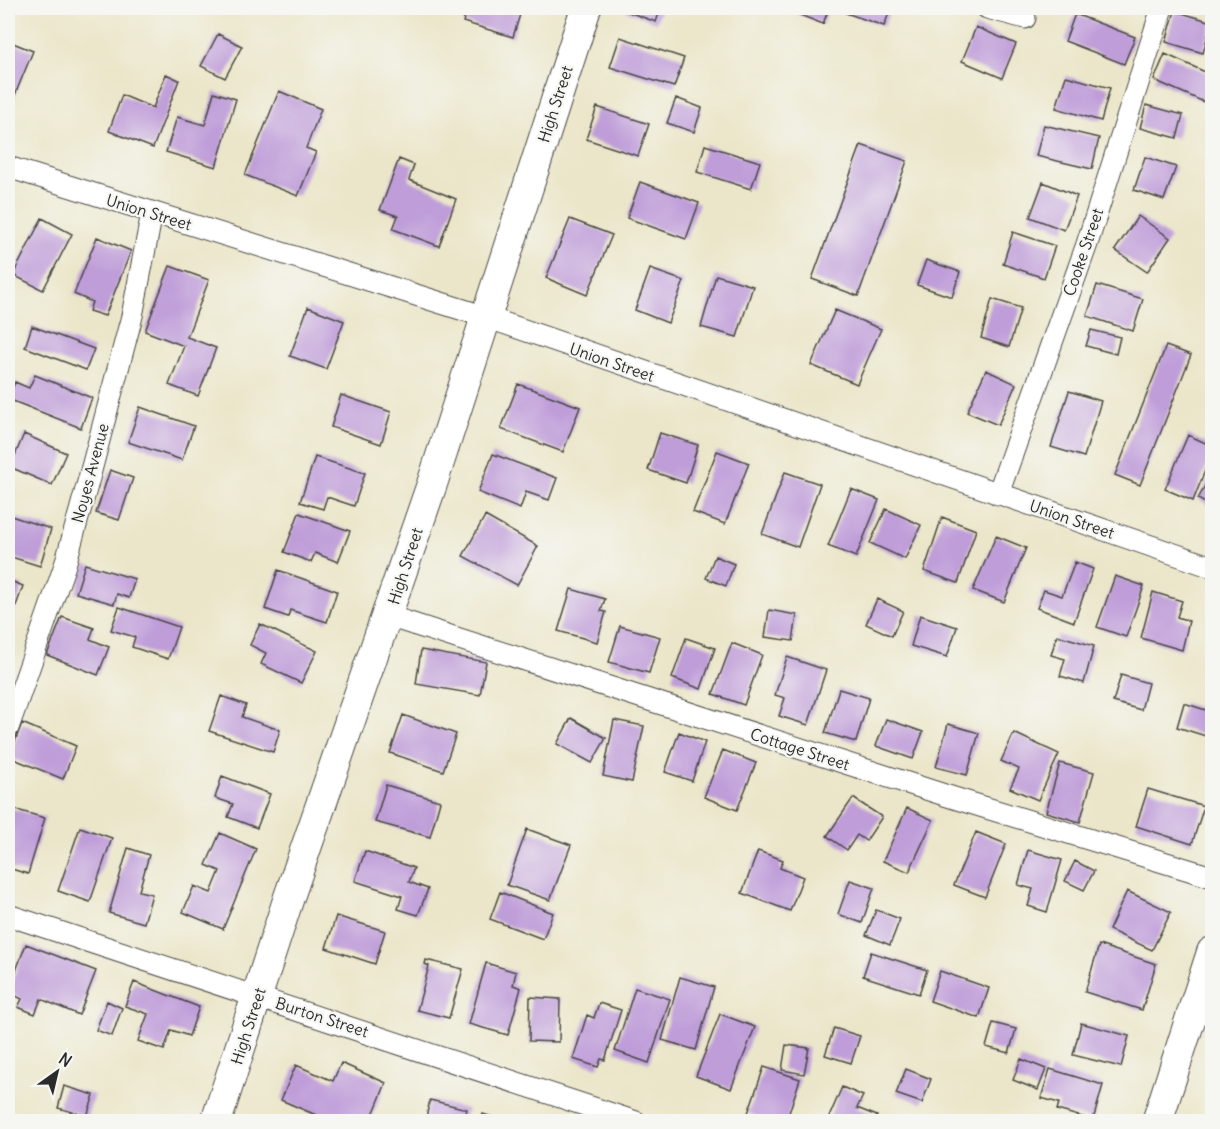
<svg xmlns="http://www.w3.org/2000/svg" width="1220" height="1129" font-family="Delius,sans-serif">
<rect width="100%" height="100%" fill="#f6f6f2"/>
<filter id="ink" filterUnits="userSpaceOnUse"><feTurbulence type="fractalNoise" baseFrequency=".0167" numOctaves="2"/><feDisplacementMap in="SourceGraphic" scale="12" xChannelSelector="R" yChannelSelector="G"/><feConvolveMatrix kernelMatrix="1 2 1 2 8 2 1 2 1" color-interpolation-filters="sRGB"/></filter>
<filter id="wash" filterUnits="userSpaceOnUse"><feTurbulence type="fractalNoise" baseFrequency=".008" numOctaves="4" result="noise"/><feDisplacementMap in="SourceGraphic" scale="24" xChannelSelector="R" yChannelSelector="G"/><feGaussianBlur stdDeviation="1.35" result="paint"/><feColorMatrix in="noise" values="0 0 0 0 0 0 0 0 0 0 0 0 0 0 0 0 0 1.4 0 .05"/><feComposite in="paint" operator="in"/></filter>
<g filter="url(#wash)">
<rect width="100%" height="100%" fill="#ebe6c9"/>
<g id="blocks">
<path fill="#bf9dd9" d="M467 8H522L513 37 463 22Z
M627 8H661L656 22 626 11Z
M797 8H829L823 24 795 13Z
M844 8H891L884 26 843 12Z
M1175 11 1212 22 1203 53 1166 42Z
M1075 14 1135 37 1124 64 1065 41Z
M976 27 1016 44 1002 78 962 61Z
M218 34 242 46 225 78 201 66Z
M620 37 684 58 674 87 610 67Z
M8 41 33 51 12 102 8 101Z
M1165 54 1212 75 1204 102 1154 80Z
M166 74 179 80 153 148 109 131 122 95 153 108Z
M1066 76 1110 88 1101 121 1056 108Z
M279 91 321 109 306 148 316 152 298 196 245 175Z
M214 92 236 99 216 167 166 152 177 117 205 125Z
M676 98 702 108 694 132 667 123Z
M1146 105 1183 115 1177 138 1140 128Z
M597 107 649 124 638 156 586 139Z
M1044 125 1099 138 1092 169 1036 156Z
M705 145 760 162 751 189 697 172Z
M861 145 907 161 858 296 812 279Z
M1145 157 1176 167 1164 200 1134 190Z
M399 159 414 165 409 180 456 199 439 246 393 229 398 216 380 210Z
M640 182 699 203 686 239 627 218Z
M1043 182 1077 196 1064 230 1030 217Z
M1138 216 1170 238 1147 272 1115 250Z
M42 218 72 234 43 290 13 275Z
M570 219 612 235 587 295 546 278Z
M1013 232 1055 246 1044 278 1003 264Z
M97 237 131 251 105 316 89 311 92 302 74 294Z
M926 260 960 272 952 297 917 285Z
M170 266 209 280 187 337 216 348 198 396 169 385 184 346 145 331Z
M650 269 684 281 668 323 635 310Z
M716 275 753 286 737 337 701 327Z
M1097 285 1143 299 1133 331 1087 316Z
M992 299 1021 308 1009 347 981 338Z
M308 307 344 321 326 369 290 356Z
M835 310 881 329 857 384 811 365Z
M32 326 94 349 86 370 25 347Z
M1091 330 1120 337 1116 354 1086 346Z
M1166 346 1191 355 1140 485 1115 475Z
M986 370 1016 384 998 425 967 412Z
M35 375 92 398 81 428 8 399 15 382 29 388Z
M518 384 580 407 563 452 501 429Z
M1069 391 1101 401 1084 457 1051 447Z
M341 395 391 412 381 444 331 427Z
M140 407 194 426 182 460 128 442Z
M660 433 698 445 686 483 648 470Z
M24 434 66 453 52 485 10 467Z
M1188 435 1212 446V453L1193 501 1165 489Z
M717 451 749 463 725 524 693 512Z
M493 454 557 478 549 500 526 492 520 509 478 492Z
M315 457 365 473 354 506 327 497 323 509 300 502Z
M110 470 133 478 119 520 96 513Z
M785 472 820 484 798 547 762 534Z
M1212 473V507L1198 499Z
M851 489 879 500 856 557 828 546Z
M886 509 921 525 905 559 870 543Z
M299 513 350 531 338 562 315 553 311 562 284 552Z
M8 515 51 529 40 566 8 556Z
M485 516 538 546 517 585 463 556Z
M942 517 976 530 958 583 924 571Z
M996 536 1026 548 1004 602 973 590Z
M715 556 734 564 726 586 706 578Z
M1075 562 1093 569 1074 622 1037 608 1044 590 1062 596Z
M85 564 135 579 129 598 117 594 114 604 76 593Z
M278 570 337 591 327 622 290 610 288 617 265 609Z
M1115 576 1144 586 1126 637 1097 627Z
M8 580 23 586 8 629Z
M571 589 605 599 601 611 606 612 597 642 558 631Z
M1153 592 1182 601 1177 617 1189 621 1182 650 1141 638Z
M877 599 903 611 892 636 866 624Z
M119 607 179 627 168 659 132 647 135 637 111 630Z
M769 610 797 615 793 641 765 637Z
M920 615 957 627 947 657 911 646Z
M62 617 94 628 90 639 109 647 98 675 47 655Z
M260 624 317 651 301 683 261 664 266 653 250 645Z
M620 626 660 637 649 673 609 662Z
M1057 635 1094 646 1084 683 1060 676 1065 659 1051 655Z
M686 638 715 648 701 689 672 678Z
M732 643 762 655 744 705 713 694Z
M421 650 486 662 480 695 416 684Z
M787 657 826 670 808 725 779 716 785 698 775 695Z
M1121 675 1148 683 1141 710 1113 702Z
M839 689 869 698 856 742 825 733Z
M221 696 246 705 242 717 280 730 273 752 209 731Z
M1184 703 1212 712V738L1177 727Z
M403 715 456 734 443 771 390 753Z
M571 718 606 738 592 763 557 744Z
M886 719 923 732 913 759 876 746Z
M614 720 644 726 632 782 603 776Z
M22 723 76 746 63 779 9 757Z
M948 724 979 733 967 775 936 767Z
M679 732 705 742 692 781 665 772Z
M1014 733 1059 754 1038 800 1010 788 1019 769 1001 761Z
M723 750 756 763 737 810 704 797Z
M1060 763 1094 772 1080 822 1046 812Z
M222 776 270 794 257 828 228 817 233 804 215 798Z
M386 785 440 801 430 837 375 822Z
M1148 789 1204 806 1192 844 1136 826Z
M853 798 882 817 866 841 857 835 847 850 827 836Z
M10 808 45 818 28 874 8 868Z
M907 808 933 820 909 872 883 861Z
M80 827 112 838 90 902 58 891Z
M527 829 571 845 550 900 507 885Z
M976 832 1006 844 985 897 954 885Z
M220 833 256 849 223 929 183 912 194 886 211 893 220 871 206 865Z
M128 848 149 855 139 891 152 894 144 923 109 913Z
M1028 850 1062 860 1047 912 1028 906 1033 889 1018 885Z
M365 851 414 868 409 882 428 889 418 915 398 909 402 896 355 881Z
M758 851 783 860 780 868 803 877 790 911 742 893Z
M1075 861 1094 871 1084 890 1065 881Z
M850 880 874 888 862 923 838 914Z
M1127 891 1171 912 1152 950 1109 930Z
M500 892 553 913 543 939 490 919Z
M876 910 900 919 890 945 866 935Z
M336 916 385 931 375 964 326 948Z
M26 944 96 971 79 1015 41 999 35 1014 18 1007 22 999 8 992Z
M1099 945 1156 964 1142 1010 1085 992Z
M871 952 927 970 919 994 863 976Z
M426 960 463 969 449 1018 417 1010 429 966 425 964Z
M486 963 516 972 513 985 521 988 508 1035 469 1024Z
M940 971 989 988 979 1018 930 1001Z
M680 977 714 987 696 1050 662 1040Z
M134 982 199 1007 189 1036 171 1030 164 1050 138 1041 148 1014 125 1006Z
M635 988 670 999 649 1063 615 1051Z
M530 997 560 999 559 1042 529 1041Z
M107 1001 122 1008 112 1036 96 1030Z
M599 1003 621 1010 605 1060 601 1059 598 1067 573 1059 587 1015 594 1018Z
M720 1014 755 1027 731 1089 696 1076Z
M993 1023 1016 1029 1009 1053 986 1047Z
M1081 1023 1129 1036 1121 1067 1073 1055Z
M834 1028 860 1036 851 1063 825 1055Z
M786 1045 809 1048 804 1074 782 1070Z
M1021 1059 1046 1069 1038 1090 1013 1080Z
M341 1063 386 1083 370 1122H321L323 1118 281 1100 296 1065 333 1081Z
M764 1067 800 1079 786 1122H771L748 1113Z
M906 1069 931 1079 922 1103 896 1094Z
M1050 1069 1103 1085 1093 1120 1057 1110 1059 1103 1041 1098Z
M64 1086 94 1095 87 1116 58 1108Z
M842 1087 863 1096 857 1108 877 1116 875 1122H827Z
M1212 1098V1122H1205Z
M430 1100 467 1109 464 1122H425Z
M483 1114 504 1121V1122H480Z"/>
</g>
</g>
<g filter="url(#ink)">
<use href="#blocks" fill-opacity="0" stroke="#484743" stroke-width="1.5"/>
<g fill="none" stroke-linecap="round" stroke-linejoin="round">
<defs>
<path id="street" d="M987 8 1025 18
M8 167 486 317 1212 567
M998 494 1087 244 1162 8
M388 616 954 798 1212 877
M8 728 65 565 88 482 132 316 152 213
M8 915 636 1122"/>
<path id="secondary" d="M216 1122 289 897 432 484 586 8
M1157 1122 1212 952"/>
</defs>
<use href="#street" stroke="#484743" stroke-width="23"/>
<use href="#secondary" stroke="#484743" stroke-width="32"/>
<use href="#street" stroke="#fff" stroke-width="21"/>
<use href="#secondary" stroke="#fff" stroke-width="30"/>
</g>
</g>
<g text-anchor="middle" stroke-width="4.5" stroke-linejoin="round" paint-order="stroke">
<g font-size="16" fill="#2b2b2b" stroke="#f6f6f2">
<text transform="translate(555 104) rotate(-72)" y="6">High Street</text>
<text transform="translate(149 212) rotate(17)" y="6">Union Street</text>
<text transform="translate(1083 252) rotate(-71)" y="6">Cooke Street</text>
<text transform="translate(612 362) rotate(19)" y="6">Union Street</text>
<text transform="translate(90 473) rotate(-75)" y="6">Noyes Avenue</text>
<text transform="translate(1072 519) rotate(19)" y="6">Union Street</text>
<text transform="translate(405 566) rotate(-72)" y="6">High Street</text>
<text transform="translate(800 749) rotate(18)" y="6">Cottage Street</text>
<text transform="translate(322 1017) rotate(18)" y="6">Burton Street</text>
<text transform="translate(248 1026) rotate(-72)" y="6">High Street</text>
</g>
</g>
<rect width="1220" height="1129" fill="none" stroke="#f6f6f2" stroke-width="30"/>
<g transform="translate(57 1072) rotate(34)" stroke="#f6f6f2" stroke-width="4.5" paint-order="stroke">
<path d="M0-4.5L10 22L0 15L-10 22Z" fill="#2b2b2b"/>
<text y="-9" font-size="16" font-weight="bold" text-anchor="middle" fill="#2b2b2b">N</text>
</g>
</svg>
